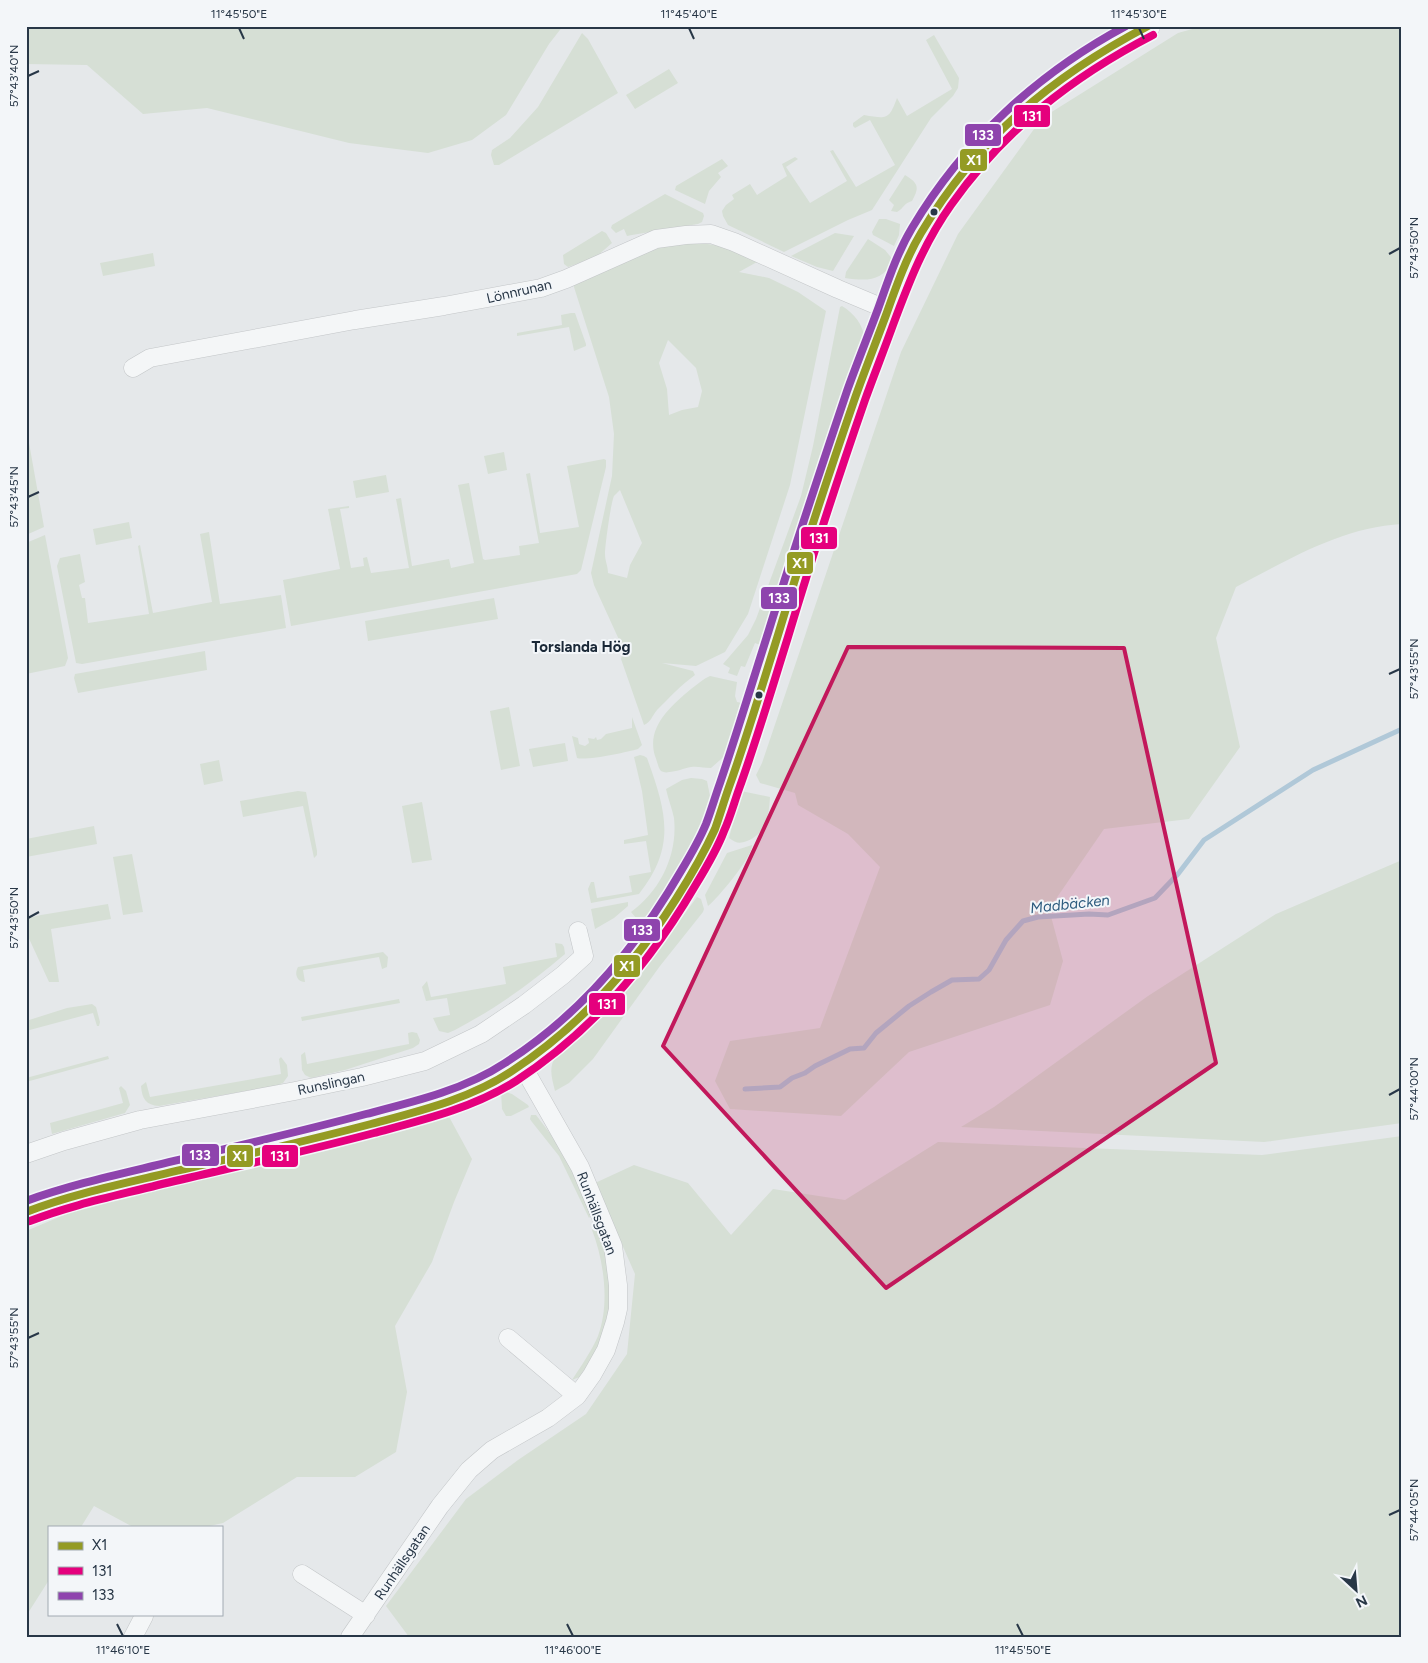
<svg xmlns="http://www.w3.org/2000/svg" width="1428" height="1663" font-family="Figtree,sans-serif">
<rect width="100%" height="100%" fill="#e5e8ea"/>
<path fill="#d6dfd5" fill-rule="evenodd" d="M26 26H563L549 44 506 115 472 140 428 153 349 143 207 108 143 114 87 65 26 64Z
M1203 26H1402V524C1342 527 1288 560 1236 587L1216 638 1240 747 1189 819 1104 829 1049 909 1063 961 1050 1005 909 1052 841 1116 730 1109 715 1081 730 1041 820 1028 880 867 848 834 798 805 795 793 760 783 756 775 762 763 901 352 958 234 1042 118 1178 33Z
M582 33 588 39 618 93 509 159 499 165H494L491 155 492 150 510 138 538 107Z
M934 35 959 78 958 88 953 96 931 118 872 210 848 220 784 252 728 225 723 216 722 211 726 205 734 199 732 195 750 184 757 195 787 176 782 164 795 157 798 159 786 167 810 203 847 181 830 151 833 150 856 187 895 165 870 120 855 128 853 126V123L864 115C887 119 889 120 897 98L907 116 952 89 926 40Z
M669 69 678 83 635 109 626 95Z
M722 159 728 166 718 173 721 177 709 191 705 204 675 190 676 186Z
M905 175C918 183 920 187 912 201 904 203 904 208 897 212L891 211 894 205 889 200Z
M665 194 703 213 704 216 702 222 698 224 632 235 627 236 624 229 616 233 611 228 612 225Z
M879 219H886L900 224 899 235 894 246 873 235 872 232Z
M602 231 606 233 612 243 596 257 568 267 564 264 563 255Z
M835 233 854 236 833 271 817 267 791 256Z
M868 239 885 250 894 261C881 282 867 281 845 278L846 272Z
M701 243 721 246 757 262 739 272 769 278 798 292 826 311 790 485 748 614 725 652 696 666 662 663 693 671 695 675C681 685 669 698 657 710 652 716 651 722 644 725L621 659 622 656 626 655 594 585 591 573 612 476 614 434 609 397 573 284 595 276 637 253 667 244ZM668 340 696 368 702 391 698 407 682 410 669 415 667 389 659 363ZM620 490 642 543 630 565 627 578 608 573C608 566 605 561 605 554 605 545 611 502 614 496 615 495 619 491 620 490Z
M153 253 155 266 103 276 100 263Z
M842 306C855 314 862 324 865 338L781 596 760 645 755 643 745 667 741 666 737 676 728 673 730 668 723 664 748 635 756 619 801 496 813 446 840 307Z
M571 313H575L586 344V346L574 351 569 327 517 336V333L562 325 561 315Z
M26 426 44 527 26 535Z
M504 452 507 470 488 474 484 456Z
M604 459 606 460V467L581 570 577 574 291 626 283 580 340 569 328 509 349 506V508L340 509 351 568 364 566 363 558 367 557 371 573 409 568 396 499 401 498 412 566 449 559 451 568 474 563 458 485 469 483 483 559 485 560 520 555 519 546 539 543 526 474 530 473 540 533 579 527 567 466Z
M386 475 389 492 356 498 353 481Z
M129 522 132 538 96 545 93 529Z
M209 532 220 604 281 595 286 628 82 664 76 663 57 566 60 558 80 554 85 582 79 585 82 598H85L88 623 149 614 138 546 140 545 153 613 212 602 200 534Z
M45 535 68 658 65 666 26 674V543Z
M494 598 498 619 368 641 365 621Z
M205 651 207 670 78 693 74 678 75 674Z
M710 676 737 682 735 696 737 702 742 703 728 753 711 768C704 768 698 766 691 767 684 768 676 772 669 772 666 773 663 772 661 771 658 768 657 760 655 756 646 727 671 706 691 689 698 684 703 679 710 676Z
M509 707 520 766 501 770 490 711Z
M632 717 642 745 638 749C628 752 586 761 577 758L572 736 578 738 579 744 585 746 589 743 588 738 594 739 596 737 597 740 601 739 606 734 632 728Z
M565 743 568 761 533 767 529 749Z
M640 755 644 756 647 758C666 811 677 846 639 894L591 903 588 889 591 882H594L597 898 632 892 629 876 651 872 646 841 624 844V840L648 835 642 791 634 757Z
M219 760 223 781 204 785 200 764Z
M691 778 702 779 707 781 711 801 708 813 689 852 665 895 643 926 631 912C660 891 678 855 674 818 672 808 668 799 666 789L682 780Z
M298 791 306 792 317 851V855L314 858 303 806 243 817 240 801Z
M741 791 770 797C769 815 766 834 747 841 739 844 736 843 729 838Z
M422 802 432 860 412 863 402 806Z
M94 826 97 844 26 857V839Z
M752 845C753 856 718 898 708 906L705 895 727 853Z
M132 854 143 912 123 915 113 857Z
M1402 860V1123L1264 1142 961 1127 994 1107 1148 996 1276 914Z
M697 897 701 899 704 909 703 912 660 966 593 1059 569 1083 555 1091C552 1078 548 1068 556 1056L591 1025 627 989 644 969Z
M628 902V906L614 918 595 929 591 909Z
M108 904 111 919 51 929 59 982H49L26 932V921L28 918 41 915Z
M555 943 562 944 564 947 565 954C529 985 496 1008 455 1030L448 1033 439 1031 433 1018 450 1015 447 998 426 1001 422 987 427 981 431 997 506 984 503 967 557 957Z
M383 952 388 957 387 967 382 969 379 957 303 970 305 982C297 982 294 974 298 967Z
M399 999 400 1003 302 1021 301 1017Z
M86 1005 92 1004 96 1007 100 1022 99 1026H97L93 1013 26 1031V1021L67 1008Z
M412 1032 417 1033 420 1040 419 1044 413 1048 345 1070 311 1078 305 1075 302 1070 301 1055 305 1052 307 1064 409 1044 408 1033Z
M108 1056 109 1059 26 1082V1078Z
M281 1057 287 1065 288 1076 283 1083 275 1086 159 1106C146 1105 142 1099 141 1086L146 1082 150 1097 281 1074 279 1059Z
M121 1086 126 1091 130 1105 125 1113 52 1134 50 1123 123 1103 119 1088Z
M503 1091 512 1094 528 1105 529 1107 511 1116H506L502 1109 501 1092Z
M447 1113 472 1159 454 1202 432 1262 395 1326 407 1392 396 1452 355 1477H297L223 1523 205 1527H133L94 1506 81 1527H49V1580L28 1613 26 1621V1231L76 1210 203 1173Z
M531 1115H536L565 1153 591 1215 589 1218 559 1156 532 1122 530 1119Z
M1402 1136V1637H409L386 1606 466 1499 518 1460 586 1414 627 1354 635 1274 595 1183 634 1165 688 1183 731 1235 773 1189 845 1200 938 1142 1262 1155Z
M593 1229 600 1232 603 1239 612 1299 602 1343 582 1376 572 1380C581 1366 591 1352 598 1336 610 1304 604 1261 592 1230Z"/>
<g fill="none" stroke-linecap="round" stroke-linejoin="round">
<path stroke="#b0c8d8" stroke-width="5" d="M745 1089 780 1087 792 1078 805 1073 815 1066 850 1049 864 1048 876 1033 909 1006 931 992 952 980 979 979 989 970 1006 940 1023 921 1038 917 1089 914 1108 915 1155 898 1178 874 1204 840 1313 770 1402 729"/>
<defs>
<path id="street" d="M133 368 150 358 355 320 444 306 541 288 566 279 656 239 686 235 711 234 734 242 838 289 888 310
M26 1154 64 1141 140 1120 295 1091 362 1077 425 1061 481 1034 524 1005 563 975 584 956 578 931
M508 1338 577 1396
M302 1574 366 1615
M133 1637 144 1616
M350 1637 440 1506 469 1470 492 1450 548 1418 577 1396 592 1375 606 1350 615 1322 618 1309V1285L613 1246 580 1167 522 1065"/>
<path id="secondary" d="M26 1212C40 1206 54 1202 69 1198 97 1190 126 1183 155 1176 232 1157 311 1140 388 1119 435 1106 487 1092 526 1061 543 1049 560 1036 575 1022 632 970 676 905 711 837 719 821 723 803 729 787 744 745 757 702 770 660 789 597 809 536 830 474 846 426 861 378 880 331 893 298 903 263 921 233 975 142 1053 72 1148 26"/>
</defs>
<use href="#street" stroke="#c3c6c8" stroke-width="19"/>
<use href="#secondary" stroke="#c3c6c8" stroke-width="25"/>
<use href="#street" stroke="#f4f6f7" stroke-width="18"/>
<use href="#secondary" stroke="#f8f8f8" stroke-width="24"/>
<defs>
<path id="bus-1" d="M26 1212C67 1196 112 1186 155 1176 227 1159 299 1143 371 1124 419 1111 470 1099 512 1071 579 1027 633 967 676 899 690 877 704 853 715 829 720 815 724 801 729 787 747 737 762 686 778 635 802 555 828 476 855 398 865 370 876 342 886 315 896 287 906 258 921 233 978 138 1051 77 1148 26"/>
<path id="bus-2" d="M30 1221C71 1205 115 1196 158 1185 230 1168 303 1152 374 1133 423 1120 473 1108 516 1081 591 1032 650 963 695 886 706 868 717 850 724 831 730 818 734 803 739 789 757 739 772 688 788 637 812 557 838 478 865 400 874 375 884 350 893 325 909 282 924 243 951 205 1004 130 1072 77 1153 35"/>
<path id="bus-3" d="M26 1201C67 1186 111 1176 153 1166 224 1149 295 1133 366 1114 413 1102 464 1090 505 1063 579 1016 637 947 681 871 690 856 699 841 706 824 711 811 715 797 720 783 737 733 752 683 768 633 793 552 820 471 847 391 857 363 868 336 878 309 888 281 897 253 912 228 963 142 1038 73 1126 26"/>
</defs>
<use href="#bus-1" stroke="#f3f6f9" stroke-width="11"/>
<use href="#bus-2" stroke="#f3f6f9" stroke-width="11"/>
<use href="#bus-3" stroke="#f3f6f9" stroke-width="11"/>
<use href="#bus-1" stroke="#949b24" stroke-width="8"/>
<use href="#bus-2" stroke="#e5007d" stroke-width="8"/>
<use href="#bus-3" stroke="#8e44ad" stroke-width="8"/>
</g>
<path fill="#c2185b" fill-opacity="0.2" stroke="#c2185b" stroke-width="4" stroke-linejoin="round" d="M848 647 1124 648 1216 1063 886 1288 663 1046Z"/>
<path fill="none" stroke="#283747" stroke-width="2" d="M239 28 244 39M689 28 694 39M1139 28 1144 39M28 76 39 71M1389 254 1400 248M28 497 39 492M1389 674 1400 669M28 918 39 912M1389 1095 1400 1089M28 1338 39 1333M1389 1515 1400 1510M117 1624 123 1636M567 1624 573 1636M1017 1624 1023 1636"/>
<g fill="#283747" stroke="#f3f6f9" stroke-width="2">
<circle cx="934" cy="212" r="4.5"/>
<circle cx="759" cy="695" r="4.5"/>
</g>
<g text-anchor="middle" stroke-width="4" stroke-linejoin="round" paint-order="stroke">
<g font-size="14" fill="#283747" stroke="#f3f6f9">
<text transform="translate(519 291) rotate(-13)" y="5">Lönnrunan</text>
<text transform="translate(331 1083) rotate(-12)" y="5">Runslingan</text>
<text transform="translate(597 1213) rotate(69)" y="5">Runhällsgatan</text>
<text transform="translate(402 1562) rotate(-56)" y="5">Runhällsgatan</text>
</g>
<g font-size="15" font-weight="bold" fill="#1a2837" stroke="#f3f6f9">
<text x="581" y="652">Torslanda Hög</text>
</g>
<g font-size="15" font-style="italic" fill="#2e5c7f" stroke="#f3f6f9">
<text transform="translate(1070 904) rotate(-6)" y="5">Madbäcken</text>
</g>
</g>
<g stroke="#f3f6f9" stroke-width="2">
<rect x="1013" y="104" width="38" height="24" rx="5" fill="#e5007d"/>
<rect x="964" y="123" width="38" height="24" rx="5" fill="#8e44ad"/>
<rect x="959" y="148" width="29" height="24" rx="5" fill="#949b24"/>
<rect x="800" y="526" width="38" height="24" rx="5" fill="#e5007d"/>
<rect x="786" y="551" width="28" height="24" rx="5" fill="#949b24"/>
<rect x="760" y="586" width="38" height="24" rx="5" fill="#8e44ad"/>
<rect x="623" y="918" width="38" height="24" rx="5" fill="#8e44ad"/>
<rect x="613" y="954" width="28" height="24" rx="5" fill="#949b24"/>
<rect x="588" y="992" width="38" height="24" rx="5" fill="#e5007d"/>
<rect x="181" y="1143" width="39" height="24" rx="5" fill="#8e44ad"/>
<rect x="226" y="1144" width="28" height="24" rx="5" fill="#949b24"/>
<rect x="261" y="1144" width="38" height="24" rx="5" fill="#e5007d"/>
</g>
<g font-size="14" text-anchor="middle" font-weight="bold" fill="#fff">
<text x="1032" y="121">131</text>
<text x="983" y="140">133</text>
<text x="974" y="165">X1</text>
<text x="819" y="543">131</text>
<text x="800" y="568">X1</text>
<text x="779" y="603">133</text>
<text x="642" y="935">133</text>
<text x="627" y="971">X1</text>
<text x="607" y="1009">131</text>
<text x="200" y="1160">133</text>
<text x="240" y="1161">X1</text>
<text x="280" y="1161">131</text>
</g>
<rect width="1428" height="1663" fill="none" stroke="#f3f6f9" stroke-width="55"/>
<rect x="48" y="1526" width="175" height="90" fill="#f3f6f9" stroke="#a2aab2"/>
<rect x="58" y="1542" width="25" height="8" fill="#949b24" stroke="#a2aab2"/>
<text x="92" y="1550" font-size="15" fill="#283747">X1</text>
<rect x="58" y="1567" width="25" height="8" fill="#e5007d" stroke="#a2aab2"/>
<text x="92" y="1576" font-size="15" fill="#283747">131</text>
<rect x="58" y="1592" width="25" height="8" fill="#8e44ad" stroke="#a2aab2"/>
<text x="92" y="1600" font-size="15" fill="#283747">133</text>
<g transform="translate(1356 1590) rotate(154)" stroke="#f3f6f9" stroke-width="4" paint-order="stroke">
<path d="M0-4L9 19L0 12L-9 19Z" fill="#283747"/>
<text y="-8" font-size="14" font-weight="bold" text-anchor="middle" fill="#283747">N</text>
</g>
<rect x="28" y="28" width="1372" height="1608" fill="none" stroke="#283747" stroke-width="2"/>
<g font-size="12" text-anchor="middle" fill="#283747">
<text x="239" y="18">11°45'50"E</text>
<text x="689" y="18">11°45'40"E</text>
<text x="1139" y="18">11°45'30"E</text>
<text transform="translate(14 76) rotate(-90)" y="4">57°43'40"N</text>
<text transform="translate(1414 248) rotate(-90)" y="4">57°43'50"N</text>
<text transform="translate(14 497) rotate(-90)" y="4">57°43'45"N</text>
<text transform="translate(1414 669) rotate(-90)" y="4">57°43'55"N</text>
<text transform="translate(14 918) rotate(-90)" y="4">57°43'50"N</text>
<text transform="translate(1414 1089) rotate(-90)" y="4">57°44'00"N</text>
<text transform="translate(14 1338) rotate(-90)" y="4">57°43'55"N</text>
<text transform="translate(1414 1510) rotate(-90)" y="4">57°44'05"N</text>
<text x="123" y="1654">11°46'10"E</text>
<text x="573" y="1654">11°46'00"E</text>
<text x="1023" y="1654">11°45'50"E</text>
</g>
</svg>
